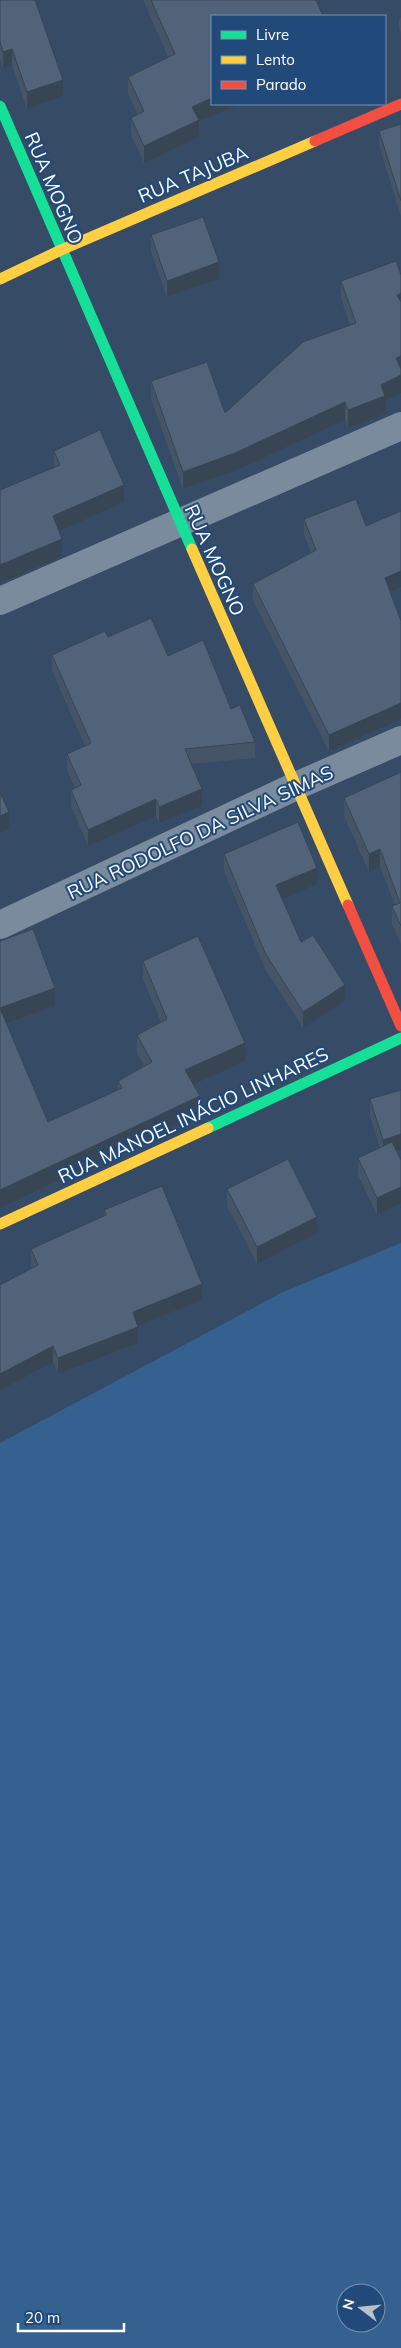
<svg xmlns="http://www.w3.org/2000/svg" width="401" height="2348" font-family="Mulish,sans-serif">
<rect width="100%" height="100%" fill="#354b66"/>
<path fill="#346190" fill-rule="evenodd" d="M401 1243V2348H0V1443L283 1292ZM346 2293H376V2323H346Z"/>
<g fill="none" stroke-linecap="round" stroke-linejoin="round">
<path stroke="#798b9d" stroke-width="28" d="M0 601 401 426
M0 925 296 786 401 740"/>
<path stroke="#16e098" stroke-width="11" d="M0 106 192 549
M208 1128 401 1038"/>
<path stroke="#ffcf43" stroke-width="11" d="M0 279 61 250 315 141
M192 549 348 905
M0 1224 208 1128"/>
<path stroke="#f24e42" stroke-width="11" d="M315 141 401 104
M348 905 401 1026"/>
</g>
<path fill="#455567" d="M0 0 63 96 27 109 12 65 3 68 0 59Z
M143 0H316L212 104H240L199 121V137L144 163 131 135V118L137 114 128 94V77L168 57Z
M401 18V33L399 29V19Z
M401 124V216L379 146V131Z
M151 235 219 279 167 297 151 252Z
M401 275V393L385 401V414L348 428 345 420 235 471 183 489 151 399V381L225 413 350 325 341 298V281Z
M54 451 124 502 59 531 62 557 0 583 54 468Z
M401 511V587L390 592 329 751 253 601V584L311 552 304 535V519L366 526Z
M108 637 168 656 231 709 255 742V758L192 764 202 806 159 823 156 816 88 846 71 806V790L75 788 67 770V754L85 746 52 671V655Z
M401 772V944L392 924V906L395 905 380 867 369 872 344 816V798Z
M224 854 317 884 282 899 301 942 345 1001 303 1028 265 969 224 871Z
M0 941 55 1006 7 1024 48 1122 118 1090V1081L144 1066 137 1053V1035L161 1022 143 979V961L245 1061 193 1084 200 1114 0 1208Z
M401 1090V1150L397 1152 377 1215 358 1175V1158L380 1148 370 1116V1099Z
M227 1189 317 1233 257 1264 227 1206Z
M104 1210 202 1300 138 1326V1343L58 1374 53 1362 32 1268 31 1265V1249L104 1216Z"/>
<path fill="#384554" d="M12 49V65L3 68V52Z
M63 80V96L27 109V92Z
M212 98V104H240L199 121V137L144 163V146L192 107Z
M274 104H280L274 107Z
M219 262V279L167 297V281Z
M401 293V311L397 295Z
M401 356V374L396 358Z
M401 375V393L385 401V414L348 428V410L381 385Z
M345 402V420L235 471 183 489V472Z
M124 485V502L53 534V516Z
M62 539V557L0 583V565Z
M401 571V587L385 594V578Z
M401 703V719L329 751V735Z
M202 789V806L159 823V807Z
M156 799V816L88 846V830Z
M9 812V828L0 833V816Z
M380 849V867L369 872V854Z
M317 868V884L276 902V885Z
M345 985V1001L303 1028V1012Z
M55 988V1006L0 1026V1008Z
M245 1043V1061L185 1088V1070Z
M200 1096V1114L0 1208V1190Z
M401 1134V1150L383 1156V1140Z
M401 1187V1203L377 1215V1198Z
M317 1217V1233L257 1264V1247Z
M202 1284V1300L133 1328V1312Z
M138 1327V1343L58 1374V1358Z
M53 1346V1362L0 1390V1374Z"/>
<path fill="#506378" stroke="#384554" d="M0 0H35L63 80 27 92 12 49 3 52 0 42Z
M151 0H316L323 16H212V98L192 107 199 120 144 146 131 118 144 111 128 77 175 54Z
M401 124V201L379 131Z
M203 217 219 262 167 281 151 235Z
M396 261 401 275V293L397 295 401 302V356L396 358 401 369V375L381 385 385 396 348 410 345 402 235 453 183 472 151 381 207 362 225 413 303 342 356 323 341 281Z
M100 430 124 485 53 516 62 539 0 565V490L60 465 54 451Z
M356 499 366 526 401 511V571L385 578 401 621V703L329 735 253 584 316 550 304 519Z
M151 618 168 656 203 640 231 709 240 705 255 742 185 749 202 789 159 807 156 799 88 830 71 790 81 785 67 754 91 743 52 655 105 631 108 637Z
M401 772V926L392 906 400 903 380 849 369 854 344 798Z
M0 792 9 812 0 816Z
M298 822 317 868 276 885 301 942 313 935 345 985 303 1012 265 953 224 854Z
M33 929 55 988 0 1008 48 1122 122 1088 118 1081 152 1062 137 1035 167 1019 143 961 198 936 245 1043 185 1070 200 1096 0 1190V941Z
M401 1090V1134L383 1140 370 1099Z
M392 1142 401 1160V1187L377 1198 358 1158Z
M288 1159 317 1217 257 1247 227 1189Z
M162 1186 202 1284 133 1312 138 1327 58 1358 53 1346 0 1374V1285L38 1265 31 1249 106 1215 104 1210Z"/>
<g text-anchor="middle" stroke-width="4" stroke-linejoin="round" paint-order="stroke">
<g font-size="19" fill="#fff" stroke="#214a7a">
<text transform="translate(193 174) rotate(-23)" y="7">RUA TAJUBA</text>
<text transform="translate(54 188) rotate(67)" y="7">RUA MOGNO</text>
<text transform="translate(215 560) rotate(66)" y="7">RUA MOGNO</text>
<text transform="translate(200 832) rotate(-25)" y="7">RUA RODOLFO DA SILVA SIMAS</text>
<text transform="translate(193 1115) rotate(-25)" y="7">RUA MANOEL INÁCIO LINHARES</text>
</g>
</g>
<rect x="211" y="15" width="175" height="90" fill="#214a7a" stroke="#7a92af"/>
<rect x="221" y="31" width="25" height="8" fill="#16e098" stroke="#7a92af"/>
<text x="256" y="40" font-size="15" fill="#ffffff">Livre</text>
<rect x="221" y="56" width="25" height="8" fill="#ffcf43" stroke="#7a92af"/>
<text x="256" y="65" font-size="15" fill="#ffffff">Lento</text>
<rect x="221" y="81" width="25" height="8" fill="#f24e42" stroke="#7a92af"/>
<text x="256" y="90" font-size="15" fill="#ffffff">Parado</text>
<g transform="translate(361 2308) rotate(286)"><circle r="24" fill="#214a7a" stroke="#7a92af"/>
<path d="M0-4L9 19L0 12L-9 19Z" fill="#b8c0c9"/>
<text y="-8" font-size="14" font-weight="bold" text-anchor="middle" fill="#ffffff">N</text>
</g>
<path d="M18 2323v8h106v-8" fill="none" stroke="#ffffff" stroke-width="2.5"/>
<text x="25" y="2323" font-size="15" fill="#ffffff" stroke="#214a7a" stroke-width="4" paint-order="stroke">20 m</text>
</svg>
